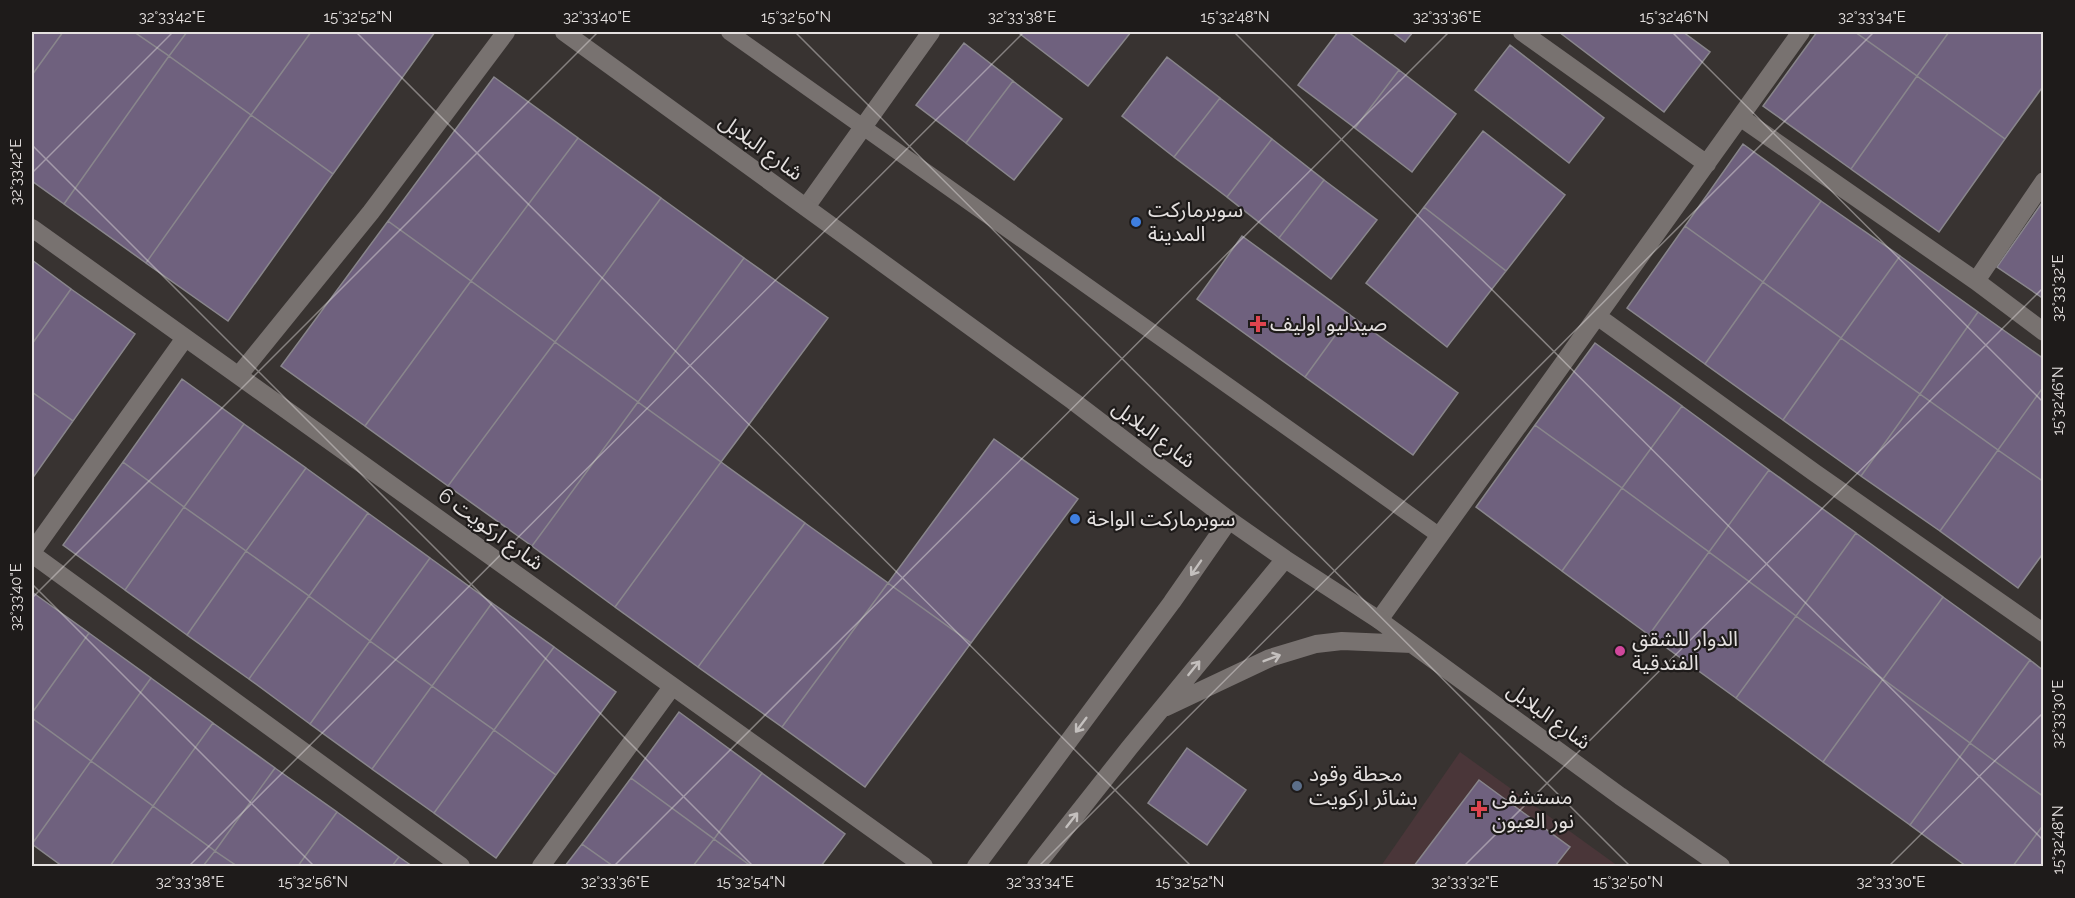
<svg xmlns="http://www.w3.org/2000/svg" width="2075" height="898" font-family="Raleway,'Noto Sans Arabic',sans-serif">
<rect width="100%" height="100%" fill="#383331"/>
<path fill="#4a3639" d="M1460 752 1618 866H1381Z"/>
<path fill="#6f617e" stroke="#89868c" stroke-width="1.5" d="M32 32H63L32 75Z
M63 32H134L169 56 64 204 32 181V75Z
M134 32H187L169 56Z
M187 32H311L251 115 169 56Z
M311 32H435L333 174 251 115Z
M1022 32H1131L1088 86 1020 34Z
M1338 32H1348L1399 70 1355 128 1298 85Z
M1392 32H1413L1405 42Z
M1559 32H1683L1710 52 1664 112Z
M1817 32H1855L1917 76 1851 169 1763 106Z
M1855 32H1949L1917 76Z
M1949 32H2044V85L2005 139 1917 76Z
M964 43 1013 81 966 143 916 105Z
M1510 45 1604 118 1569 163 1475 90Z
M169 56 251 115 146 263 64 204Z
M1167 57 1220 98 1174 157 1122 116Z
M1399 70 1456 114 1412 172 1355 128Z
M1917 76 2005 139 1939 232 1851 169Z
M494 77 578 138 471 281 388 221Z
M1013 81 1062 119 1014 180 966 143Z
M1220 98 1272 139 1227 197 1174 157Z
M251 115 333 174 228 321 146 263Z
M1483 131 1565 195 1506 271 1424 207Z
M578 138 661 198 555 342 471 281Z
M1272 139 1324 180 1279 238 1227 197Z
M1743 144 1821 201 1763 282 1685 226Z
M1324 180 1377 220 1331 279 1279 238Z
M661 198 744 258 638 402 555 342Z
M2044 200V299L1997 267Z
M1821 201 1900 256 1841 338 1763 282Z
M1424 207 1506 271 1447 347 1366 283Z
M388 221 471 281 365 426 281 366Z
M1685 226 1763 282 1705 364 1627 308Z
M1242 236 1350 315 1305 377 1197 299Z
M1900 256 1978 312 1920 394 1841 338Z
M744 258 828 318 721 462 638 402Z
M32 260 71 289 32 344Z
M471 281 555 342 448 486 365 426Z
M1763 282 1841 338 1783 420 1705 364Z
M71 289 135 334 73 421 32 392V344Z
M1978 312 2044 359V386L1998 450 1920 394Z
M1350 315 1458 393 1413 455 1305 377Z
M1841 338 1920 394 1861 476 1783 420Z
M555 342 638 402 532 546 448 486Z
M1595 343 1682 406 1622 488 1535 425Z
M182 379 244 424 184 507 123 462Z
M2044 386V482L1998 450Z
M32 392 73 421 32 479Z
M1920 394 1998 450 1940 531 1861 476Z
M638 402 721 462 615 607 532 546Z
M1682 406 1769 470 1709 552 1622 488Z
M244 424 306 468 246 551 184 507Z
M1535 425 1622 488 1562 571 1476 507Z
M994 439 1078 499 971 643 888 583Z
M1998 450 2044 482V552L2018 588 1940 531Z
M123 462 184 507 125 590 63 545Z
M721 462 805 523 698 667 615 607Z
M306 468 368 513 309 596 246 551Z
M1769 470 1856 533 1796 616 1709 552Z
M1622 488 1709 552 1649 635 1562 571Z
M184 507 246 551 187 635 125 590Z
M368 513 430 558 370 641 309 596Z
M805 523 888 583 782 727 698 667Z
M1856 533 1943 597 1883 679 1796 616Z
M246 551 309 596 249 679 187 635Z
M1709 552 1796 616 1736 698 1649 635Z
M430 558 492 603 432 686 370 641Z
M888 583 971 643 865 787 782 727Z
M32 592 89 633 32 713Z
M309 596 370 641 310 724 249 679Z
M1943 597 2030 660 1970 743 1883 679Z
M492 603 554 647 494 730 432 686Z
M1796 616 1883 679 1823 762 1736 698Z
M89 633 151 678 91 761 32 718V713Z
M370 641 432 686 372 769 310 724Z
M554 647 616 692 556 775 494 730Z
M2030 660 2044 671V797L1970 743Z
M151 678 213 723 153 806 91 761Z
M1883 679 1970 743 1910 825 1823 762Z
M432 686 494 730 434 813 372 769Z
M679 712 762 773 714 839 631 778Z
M32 718 91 761 32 844Z
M213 723 275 768 215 851 153 806Z
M494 730 556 775 496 858 434 813Z
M1970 743 2044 797V824L2013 866H1966L1910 825Z
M1187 748 1246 790 1207 845 1148 803Z
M91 761 153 806 110 866H62L32 844Z
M275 768 337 812 298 866H237L215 851Z
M762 773 845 834 821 866H751L714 839Z
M631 778 714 839 693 866H613L582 844Z
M1479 780 1570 847 1555 866H1414Z
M153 806 215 851 203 866H110Z
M337 812 399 857 392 866H298Z
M2044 824V866H2013Z
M714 839 751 866H693Z
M582 844 613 866H565Z
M215 851 237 866H203Z
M399 857 412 866H392Z"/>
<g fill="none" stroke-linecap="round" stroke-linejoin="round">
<path stroke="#787270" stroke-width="16" d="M729 32 1440 536"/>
<path stroke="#787270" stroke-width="18" d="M1522 32 1707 164
M1740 117 1976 281 2044 332
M806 207 931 32
M32 228 924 866
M1976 281 2044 181
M1597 316 1815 473 2044 633
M239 375 371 212 506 32
M32 552 185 338
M32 554 461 866
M1379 620 1801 32
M541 866 672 687"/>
<path stroke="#787270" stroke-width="18" d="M564 32 1073 401 1229 520 1285 559 1379 620 1620 796 1721 866
M1166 707 1270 658 1316 644 1342 641 1412 644
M976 866 1172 602 1229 520
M1036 866 1130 747 1285 559"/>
</g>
<defs><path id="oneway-shaft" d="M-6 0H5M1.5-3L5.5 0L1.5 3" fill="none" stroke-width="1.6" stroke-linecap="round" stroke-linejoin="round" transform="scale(1.5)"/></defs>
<g stroke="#c4c0be">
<use href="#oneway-shaft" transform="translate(1196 568) rotate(125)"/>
<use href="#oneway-shaft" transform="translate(1272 658) rotate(-21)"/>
<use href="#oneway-shaft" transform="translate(1194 668) rotate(-51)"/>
<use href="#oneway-shaft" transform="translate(1081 725) rotate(127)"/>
<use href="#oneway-shaft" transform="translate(1072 820) rotate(-52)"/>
</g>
<path fill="none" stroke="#e5e1e0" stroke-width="1.5" stroke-opacity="0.45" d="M356 32 1191 866M795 32 1630 866M1234 32 2044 841M1672 32 2044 403M32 145 753 866M32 173 173 32M32 584 314 866M32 598 598 32M189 866 1024 32M614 866 1449 32M1039 866 1874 32M1464 866 2044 287M1889 866 2044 712"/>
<g fill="#3f7fe0" stroke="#1e1b1a" stroke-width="2">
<circle cx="1136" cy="222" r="6"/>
<circle cx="1075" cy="519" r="6"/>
</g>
<g fill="#e0444e" stroke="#1e1b1a" stroke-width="2">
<path d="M1255 315h6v6h6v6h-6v6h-6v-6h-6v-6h6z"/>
<path d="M1476 800h6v6h6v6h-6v6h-6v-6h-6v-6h6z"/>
</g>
<circle fill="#d1479c" stroke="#1e1b1a" stroke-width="2" cx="1620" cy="651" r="6"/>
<circle fill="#5c6f8a" stroke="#1e1b1a" stroke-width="2" cx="1297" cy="786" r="6"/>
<g text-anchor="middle" stroke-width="4.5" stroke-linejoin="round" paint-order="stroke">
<g font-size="21" fill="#e5e1e0" stroke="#1e1b1a">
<text transform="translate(761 147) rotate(36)" y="7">شارع البلابل</text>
<text transform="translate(1154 434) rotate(37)" y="7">شارع البلابل</text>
<text transform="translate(491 529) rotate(36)" y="7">شارع اركويت 6</text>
<text transform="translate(1549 716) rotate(36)" y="7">شارع البلابل</text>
</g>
<g font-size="21" fill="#e5e1e0" stroke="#1e1b1a" text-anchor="start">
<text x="1148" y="217">سوبرماركت<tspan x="1148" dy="24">المدينة</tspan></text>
<text x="1270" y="331">صيدليو اوليف</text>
<text x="1087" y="526">سوبرماركت الواحة</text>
<text x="1632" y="646">الدوار للشقق<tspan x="1632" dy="24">الفندقية</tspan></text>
<text x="1309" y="781">محطة وقود<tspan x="1309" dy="24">بشائر اركويت</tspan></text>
<text x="1492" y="804">مستشفى<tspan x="1492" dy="24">نور العيون</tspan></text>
</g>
</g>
<rect width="2075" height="898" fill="none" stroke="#1e1b1a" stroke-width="66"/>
<rect x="33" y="33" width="2009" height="832" fill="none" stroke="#e5e1e0" stroke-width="2"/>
<g font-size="15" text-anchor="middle" fill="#e5e1e0">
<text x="172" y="22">32°33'42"E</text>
<text x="358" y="22">15°32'52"N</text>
<text x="597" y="22">32°33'40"E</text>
<text x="796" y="22">15°32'50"N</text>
<text x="1022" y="22">32°33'38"E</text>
<text x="1235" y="22">15°32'48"N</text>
<text x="1447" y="22">32°33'36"E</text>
<text x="1674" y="22">15°32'46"N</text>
<text x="1872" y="22">32°33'34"E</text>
<text transform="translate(16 172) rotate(-90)" y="5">32°33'42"E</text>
<text transform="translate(2058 288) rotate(-90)" y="5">32°33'32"E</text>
<text transform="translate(2058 401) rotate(-90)" y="5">15°32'46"N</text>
<text transform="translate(16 597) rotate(-90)" y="5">32°33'40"E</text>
<text transform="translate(2058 714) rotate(-90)" y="5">32°33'30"E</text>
<text transform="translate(2058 840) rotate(-90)" y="5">15°32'48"N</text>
<text x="190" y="887">32°33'38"E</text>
<text x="313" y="887">15°32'56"N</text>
<text x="615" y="887">32°33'36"E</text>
<text x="751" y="887">15°32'54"N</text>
<text x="1040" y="887">32°33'34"E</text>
<text x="1190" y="887">15°32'52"N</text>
<text x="1465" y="887">32°33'32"E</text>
<text x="1628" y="887">15°32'50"N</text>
<text x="1891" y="887">32°33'30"E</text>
</g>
</svg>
